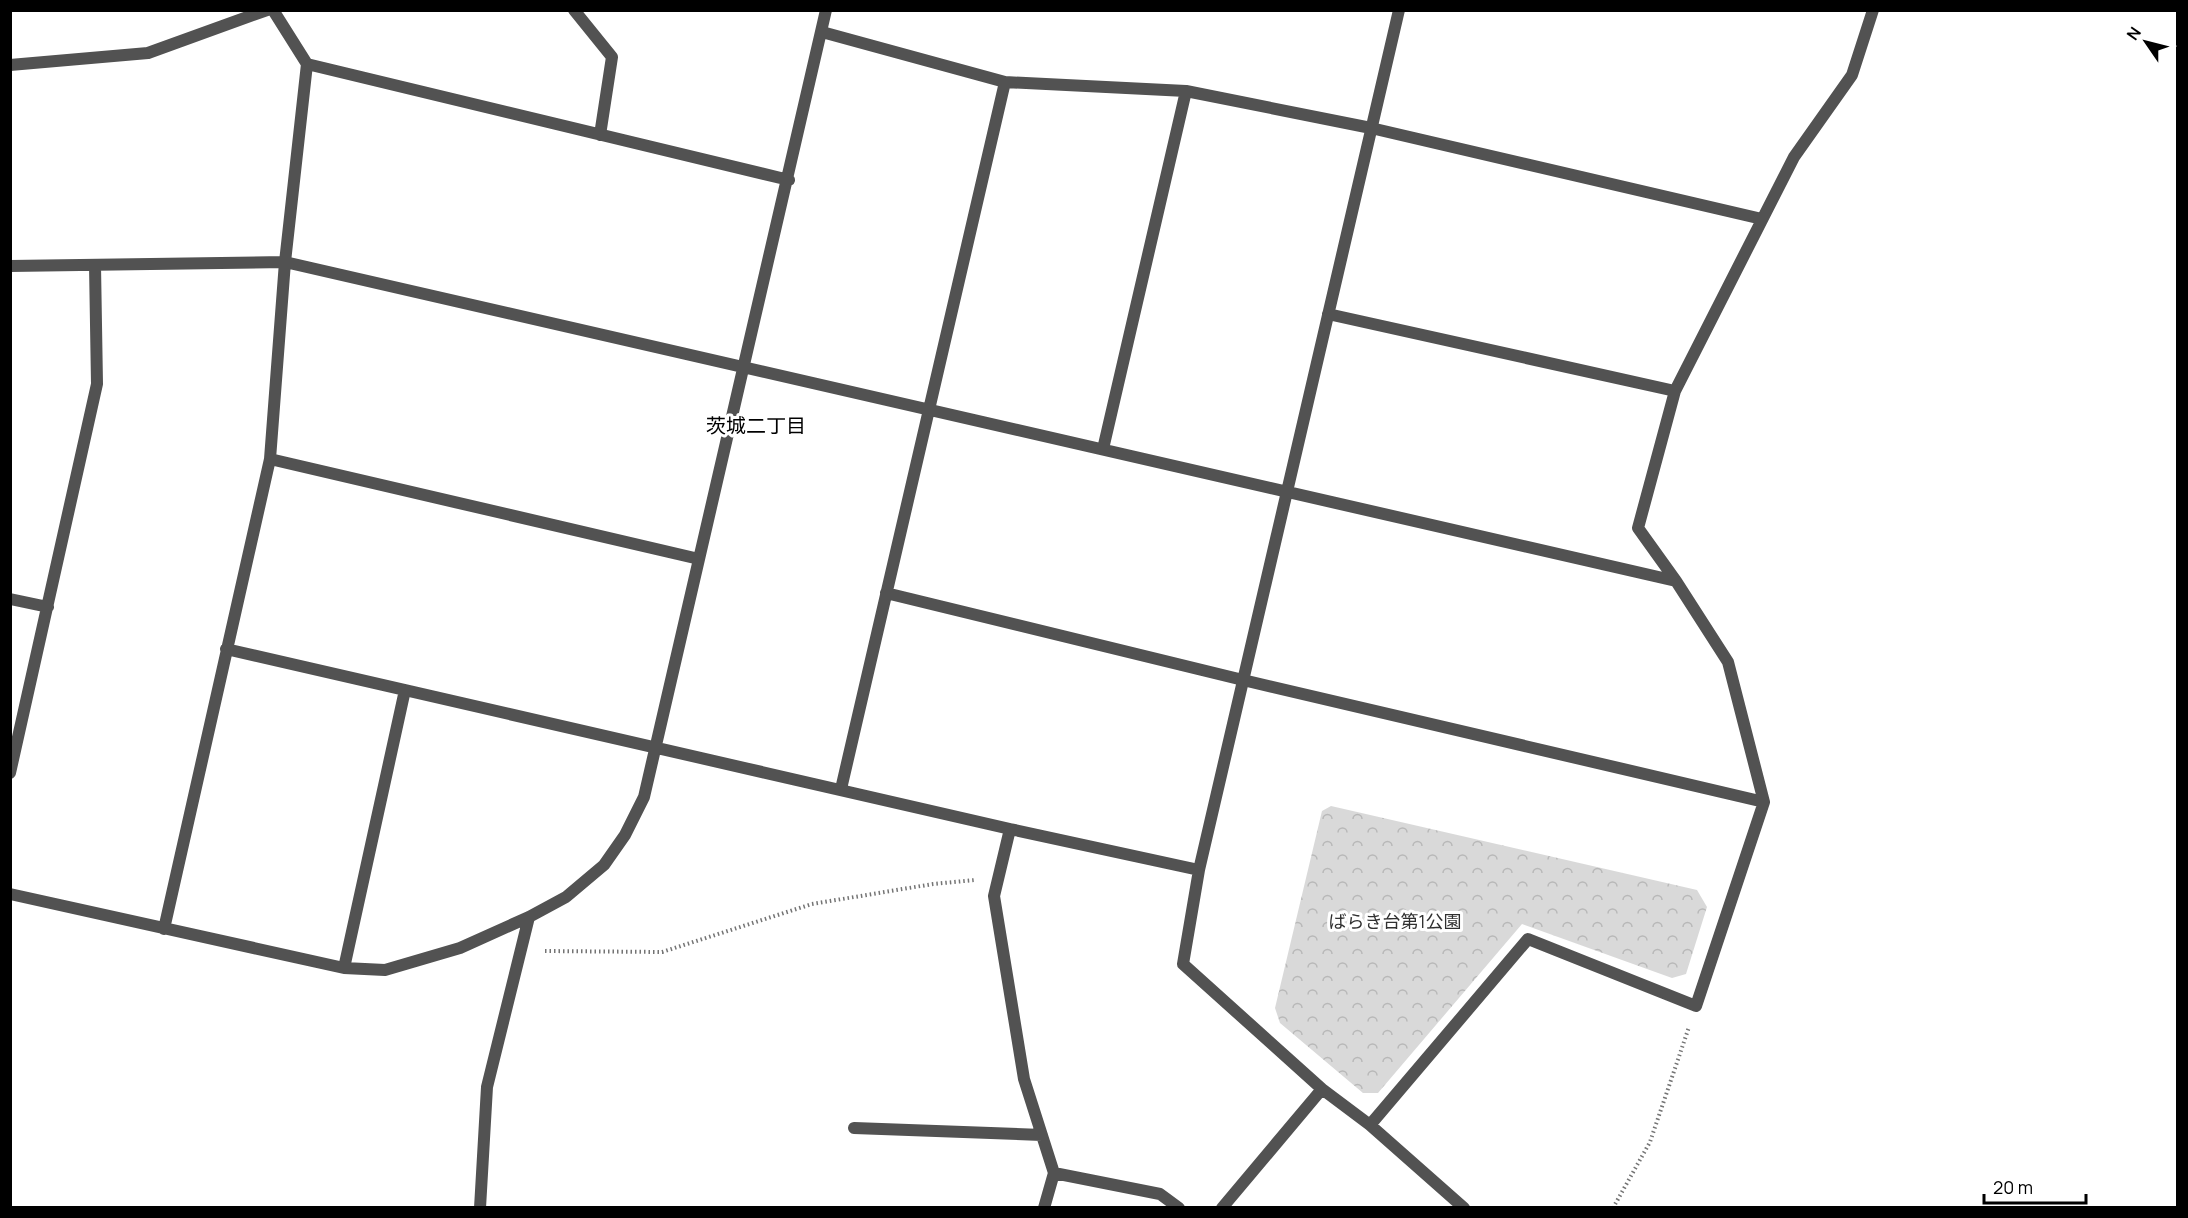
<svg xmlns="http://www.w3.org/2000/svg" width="2188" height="1218" font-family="Manrope,'Noto Sans JP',sans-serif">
<defs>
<pattern id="park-crowns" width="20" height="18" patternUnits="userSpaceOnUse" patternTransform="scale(1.5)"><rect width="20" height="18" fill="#d9d9d9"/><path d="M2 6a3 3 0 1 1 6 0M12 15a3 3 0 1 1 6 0" fill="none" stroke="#b8b8b8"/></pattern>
</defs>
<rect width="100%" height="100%" fill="#fff"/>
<path fill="url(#park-crowns)" d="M1331 806 1697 890 1707 907 1686 974 1672 978 1522 924 1378 1093H1363L1280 1023 1275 1008 1322 811Z"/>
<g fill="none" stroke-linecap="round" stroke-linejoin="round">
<path stroke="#747474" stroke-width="4" stroke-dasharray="1.5 3" stroke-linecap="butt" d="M545 951 662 952 812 904 933 884 975 880
M1613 1208 1650 1142 1689 1027"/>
<path stroke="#525252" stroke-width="12" d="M574 10 612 57 600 135
M1399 10 1199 870 1183 964 1322 1089 1370 1125 1464 1208
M822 32 1005 82 1186 91 1371 128 1762 219
M307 64 789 180
M10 65 148 53 267 10
M10 266 285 262 1676 581
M1328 314 1675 391
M1103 449 1186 91
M270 459 699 559
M886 593 1243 680 1764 802
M10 599 48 607
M226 649 1010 829 1199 870
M10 773 97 384 95 265
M841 789 1005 82
M1010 829 994 896 1024 1079 1054 1173 1044 1208
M10 894 344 968 385 970 460 948 529 917 566 897 604 865 625 835 644 797 826 10
M164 929 270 459 285 262 307 64 273 10
M344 968 405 690
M1370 1125 1528 939 1696 1006 1764 802 1728 662 1676 581 1638 528 1675 391 1794 157 1852 75 1873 10
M854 1128 1042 1135
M1054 1173 1160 1194 1179 1208
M480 1208 487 1087 529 917
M1222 1208 1322 1089"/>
</g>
<g text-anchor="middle" stroke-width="6" stroke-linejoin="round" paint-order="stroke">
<g font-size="18" fill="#303030" stroke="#fff">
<text x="1395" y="928">ばらき台第1公園</text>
</g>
<g font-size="20" fill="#000" stroke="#fff">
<text x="756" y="433">茨城二丁目</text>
</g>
</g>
<rect width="2188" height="1218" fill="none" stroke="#000000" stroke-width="24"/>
<g transform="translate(2146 42) rotate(305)" stroke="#ffffff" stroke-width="4.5" paint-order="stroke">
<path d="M0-4.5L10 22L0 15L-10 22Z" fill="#000000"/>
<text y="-9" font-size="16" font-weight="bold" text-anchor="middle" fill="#000000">N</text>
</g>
<path d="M1984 1194v9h102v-9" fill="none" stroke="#000000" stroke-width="3"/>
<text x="1993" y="1194" font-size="18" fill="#000000" stroke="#ffffff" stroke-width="4.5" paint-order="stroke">20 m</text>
</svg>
